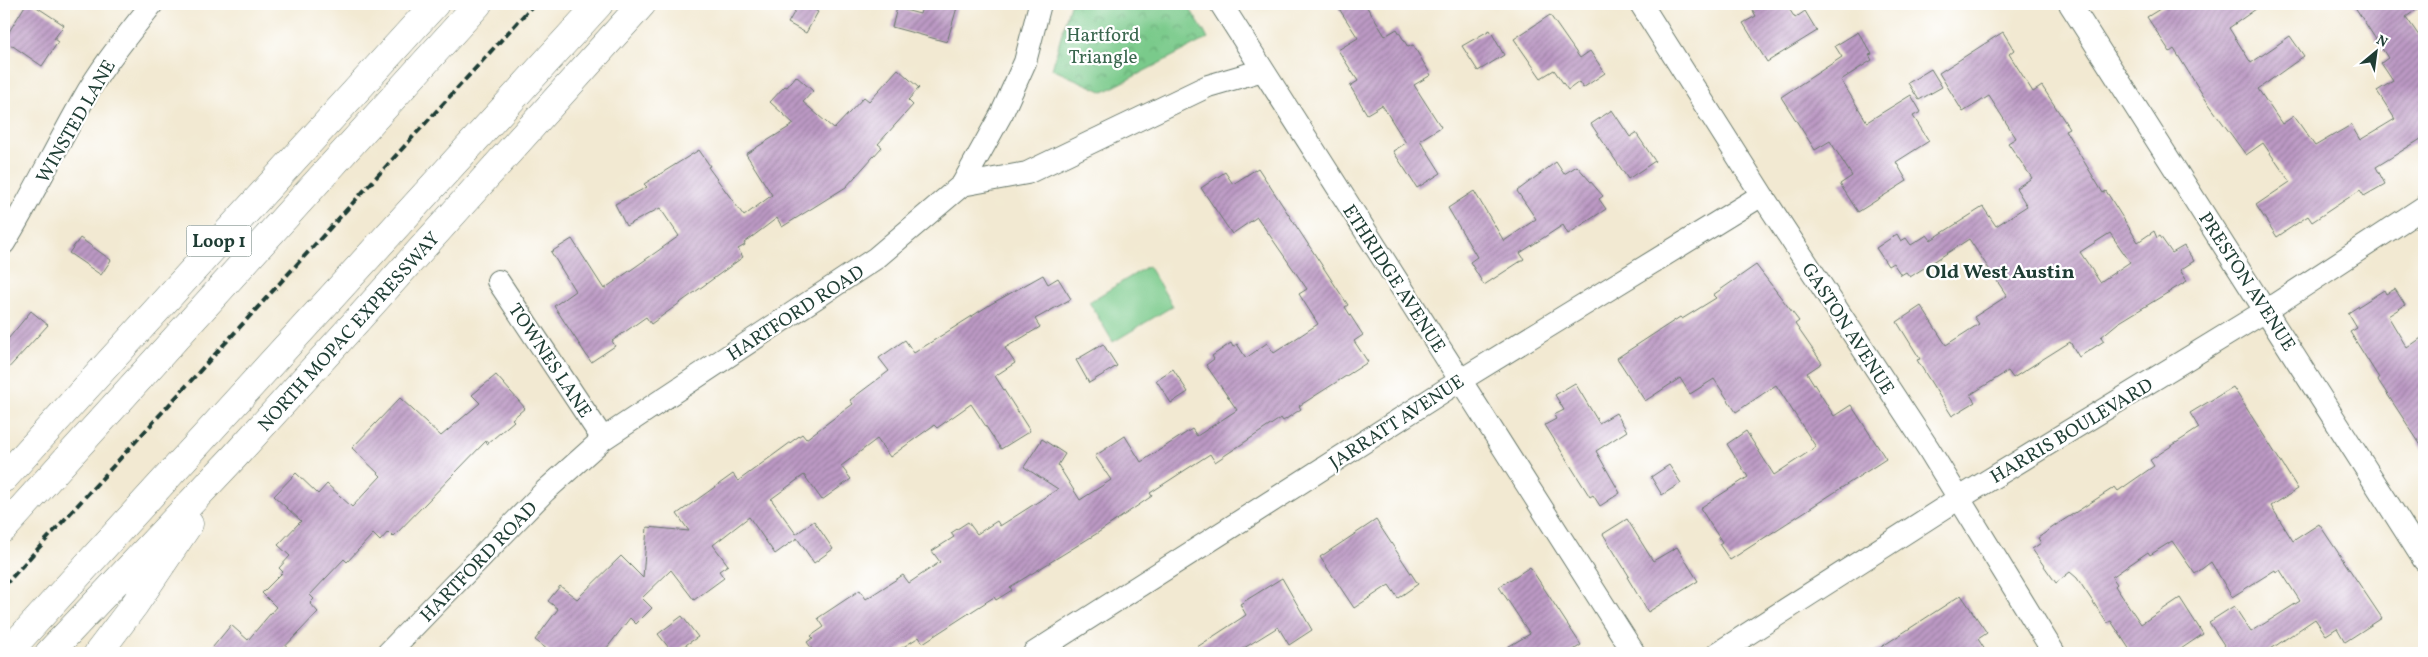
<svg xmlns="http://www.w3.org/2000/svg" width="2428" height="657" font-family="Vollkorn,serif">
<defs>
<pattern id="park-crowns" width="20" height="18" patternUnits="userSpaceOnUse" patternTransform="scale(1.25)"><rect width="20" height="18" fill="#7aca8b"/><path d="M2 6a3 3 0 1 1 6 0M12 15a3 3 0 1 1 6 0" fill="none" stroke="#63a572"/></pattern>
<pattern id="building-hatch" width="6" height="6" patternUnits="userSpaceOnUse" patternTransform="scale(1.25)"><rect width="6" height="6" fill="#bc99c4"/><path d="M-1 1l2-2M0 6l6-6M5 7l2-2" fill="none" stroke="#987ea0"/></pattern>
</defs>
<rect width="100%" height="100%" fill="#fff"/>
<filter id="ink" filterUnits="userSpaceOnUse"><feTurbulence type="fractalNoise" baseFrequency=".02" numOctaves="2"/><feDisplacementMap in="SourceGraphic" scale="10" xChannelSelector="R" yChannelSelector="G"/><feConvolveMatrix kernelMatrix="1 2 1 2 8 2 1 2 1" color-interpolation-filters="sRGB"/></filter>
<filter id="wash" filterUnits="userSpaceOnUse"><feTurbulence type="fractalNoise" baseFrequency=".0096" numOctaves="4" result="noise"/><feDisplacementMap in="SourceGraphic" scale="20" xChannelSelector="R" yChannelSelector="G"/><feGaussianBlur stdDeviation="1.12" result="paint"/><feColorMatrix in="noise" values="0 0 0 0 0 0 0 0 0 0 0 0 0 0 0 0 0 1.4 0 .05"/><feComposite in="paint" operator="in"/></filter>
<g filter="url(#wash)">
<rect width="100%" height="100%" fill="#f2e9d2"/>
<path fill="#7aca8b" stroke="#4c8460" d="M1148 266 1173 306 1113 342 1089 302Z"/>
<path fill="url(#park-crowns)" stroke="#4c8460" d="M1070 4H1187L1208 38 1104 92 1052 69Z"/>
<g id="blocks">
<path fill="url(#building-hatch)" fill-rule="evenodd" d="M26 4H32L64 25 54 39 58 42 42 66 4 40Z
M799 4H805L818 12 806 33 788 23Z
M923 4H958L947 42 892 27 897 8 920 14Z
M1336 4H1365L1385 36 1397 29 1408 47 1413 45 1431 75 1414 85 1441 127 1420 140 1441 173 1417 188 1393 151 1406 143 1382 105 1367 114 1350 86 1358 81 1338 50 1358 38Z
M1749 4H1786L1795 18 1805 11 1817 31 1767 62 1743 23 1756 16Z
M2168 4H2263L2229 28 2251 63 2290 36 2304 56 2258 89 2282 124 2294 116 2315 146 2351 125 2360 140 2395 119 2377 91 2393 81 2381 63 2388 58 2353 4H2424L2406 17 2424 43V137L2376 167 2385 184 2364 196 2360 190 2312 222 2308 216 2277 237 2256 205 2290 182 2263 143 2246 155 2206 100 2174 49 2170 52 2147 17Z
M1550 15 1580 58 1590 51 1605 73 1583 88 1579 82 1568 90 1554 70 1541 78 1514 39Z
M1490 30 1504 55 1478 71 1462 46Z
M1858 32 1872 54 1869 55 1872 60 1841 80 1867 122 1911 95 1921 112 1913 116 1929 141 1896 162 1907 181 1858 212 1840 184 1852 176 1830 141 1815 150 1781 97 1842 57 1835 46Z
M2003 32 2014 50 2009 54 2033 92 2042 86 2069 128 2065 130 2103 193 2106 191 2138 242 2154 231 2157 238 2160 236 2172 253 2184 246 2194 261 2180 270 2187 281 2118 323 2101 337 2104 341 2079 357 2070 342 2013 378 2008 371 1970 395 1975 402 1952 416 1917 360 1920 359 1897 322 1921 306 1946 345 1979 324 1974 317 2007 296 1969 239 1910 277 1906 272 1901 275 1893 263 1888 266 1876 248 1897 234 1901 241 1906 238 1911 245 1927 235 1931 240 1983 207 1996 226 2027 206 2016 188 2032 178 2008 143 2016 138 1989 96 1963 112 1939 73ZM2110 233 2130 262 2100 282 2080 252Z
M898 69 919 88 908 100 913 105 878 144 882 147 846 187 782 227 777 218 744 243 745 245 738 249 743 257 651 324 646 317 612 341 615 346 591 362 554 306 575 291 551 252 572 239 604 289 679 236 660 208 626 226 615 204 647 187 644 184 699 150 710 166 708 167 744 216 772 195 746 154 794 124 770 102 785 86 787 87 796 76 813 91 803 102 834 129 864 97 869 101Z
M1931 69 1942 87 1919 100 1908 83Z
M1612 110 1630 137 1636 133 1655 161 1628 179 1591 124Z
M1556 162 1564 174 1577 166 1603 196 1599 199 1606 209 1568 234 1563 225 1520 253 1524 259 1484 285 1470 262 1477 257 1448 208 1474 191 1504 241 1536 219 1517 191Z
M1258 168 1348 305 1345 307 1363 335 1354 341 1368 362 1299 406 1301 409 1283 421 1281 418 1215 462 1210 454 1150 493 1152 496 1096 534 1010 587 1012 590 996 600 994 597 923 643 919 637 894 653H815L807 642 813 638 811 636 824 627 818 618 860 590 866 599 903 575 909 583 940 562 932 551 954 537 951 533 968 522 977 534 997 521 1000 526 1058 489 1024 467 1042 439 1065 454 1058 465 1080 500 1111 480 1095 456 1125 436 1141 462 1192 429 1197 436 1237 410 1206 365 1214 359 1212 356 1231 343 1233 347 1237 344 1246 358 1267 343 1274 353 1318 324 1299 294 1307 289 1257 217 1232 234 1201 188 1225 172 1233 184Z
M80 238 111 260 101 275 69 253Z
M1756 265 1799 321 1795 324 1822 363 1807 373 1834 416 1851 405 1886 459 1730 560 1719 544 1722 542 1700 508 1748 477 1727 444 1746 431 1774 475 1816 447 1776 385 1736 412 1714 379 1690 394 1680 378 1645 401 1617 358 1680 317 1682 319 1716 298 1713 295Z
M1043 275 1048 284 1058 278 1071 299 1035 319 1040 327 1005 348 1015 363 995 376 1030 431 1001 449 971 404 937 428 934 425 890 457 877 439 841 466 851 479 822 500 804 475 771 499 796 534 814 521 833 549 814 563 797 538 775 554 749 517 713 545 728 565 719 571 724 578 694 600 671 570 642 598 652 608 636 624 630 618 603 653H552L535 640 558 609 548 601 560 586 577 599 621 556 643 578 647 527 689 531 677 514 733 474 738 481 802 434 806 439 853 404 850 400 889 371 879 358 905 340 914 353 991 304Z
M2395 289 2405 305 2388 316 2407 348 2424 336V450L2378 380 2379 378 2350 332 2357 328 2348 313 2384 290 2386 294Z
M31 311 48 325 4 373V344Z
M1103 344 1117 366 1089 383 1076 360Z
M1173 369 1188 392 1171 403 1156 380Z
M496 375 525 408 512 419 514 421 487 444 486 441 393 537 388 532 380 541 373 534 347 562 344 559 310 595 314 599 310 603 318 612 279 653H208L231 625 248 640 276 607 262 593 283 572 279 568 290 556 278 545 301 521 274 496 296 473 318 494 327 484 352 507 381 476 352 448 400 398 441 436 480 403 472 395Z
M1575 383 1599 423 1616 413 1627 431 1596 451 1620 493 1600 506 1593 495 1590 497 1545 425 1556 419 1554 415 1564 410 1555 395Z
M2233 387 2298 489 2271 506 2293 541 2319 524 2382 618 2345 642 2337 628 2326 635 2315 619 2265 653H2218L2226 648 2209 622 2234 606 2251 632 2300 601 2280 570 2276 572 2275 570 2232 597 2211 562 2195 574 2172 541 2150 555 2148 552 2112 577 2117 584 2115 586 2141 624 2180 598 2203 634 2175 653H2132L2111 621 2107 623 2077 578 2070 572 2056 583 2032 549 2041 543 2038 538 2056 525 2115 487 2118 491 2154 466 2150 460 2199 428 2190 413Z
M1669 465 1681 483 1662 495 1651 477Z
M1627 519 1653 561 1677 547 1698 581 1648 612 1627 577 1629 576 1603 534Z
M1376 520 1418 584 1398 598 1389 585 1354 608 1320 557Z
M1530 567 1581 645 1569 653H1497L1530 634 1499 587Z
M1282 578 1312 630 1289 645 1278 627 1236 653H1188L1246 615 1240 604Z
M1961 595 1987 633 1978 639 1987 653H1872Z
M682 616 698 637 673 653 658 634Z"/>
</g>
</g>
<g filter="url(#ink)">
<use href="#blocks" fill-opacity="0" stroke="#69796b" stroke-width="1"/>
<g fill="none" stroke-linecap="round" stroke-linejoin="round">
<defs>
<path id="minor" d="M1221 4 1634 653
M1641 4 1762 195 1928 448 2054 653
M2070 4 2424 560
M962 185 1002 113 1025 62 1040 4
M4 243C32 197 56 147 83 100 102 66 128 35 152 4
M498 281 603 439
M388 653 545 491 603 439 876 258 962 185 1027 173 1208 86 1263 70
M1034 653 1461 380 1762 195
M1718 653 1958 499 2267 310 2424 207"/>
<path id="highway" d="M4 478 435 4
M4 528 478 4
M7 653 599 4
M49 653 235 456 642 4
M98 653 135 604 189 524"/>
</defs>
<use href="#minor" stroke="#69796b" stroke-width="24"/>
<use href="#highway" stroke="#69796b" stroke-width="29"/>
<use href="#minor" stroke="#fff" stroke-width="22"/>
<use href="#highway" stroke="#fff" stroke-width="28"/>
<path stroke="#1f3d34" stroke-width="4" stroke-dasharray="8 4" stroke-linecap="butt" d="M4 586 534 4"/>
</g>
</g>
<g text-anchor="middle" stroke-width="4.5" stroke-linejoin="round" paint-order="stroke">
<rect fill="#fff" stroke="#627771" stroke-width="1" x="186.5" y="225.5" width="65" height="31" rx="4"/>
<g font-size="18" font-weight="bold" fill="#1f3d34">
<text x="219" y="247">Loop 1</text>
</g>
<g font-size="19" fill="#3a674e" stroke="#fff">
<text x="1103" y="41">Hartford<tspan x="1103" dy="22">Triangle</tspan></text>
</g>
<g font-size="19" fill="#1f3d34" stroke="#fff">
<text transform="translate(75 121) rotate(-60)" y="7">WINSTED LANE</text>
<text transform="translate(1395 278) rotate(57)" y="7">ETHRIDGE AVENUE</text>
<text transform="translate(2248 281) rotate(57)" y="7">PRESTON AVENUE</text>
<text transform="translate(795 312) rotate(-33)" y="7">HARTFORD ROAD</text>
<text transform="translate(1849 328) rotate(57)" y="7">GASTON AVENUE</text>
<text transform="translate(348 331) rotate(-48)" y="7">NORTH MOPAC EXPRESSWAY</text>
<text transform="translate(551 360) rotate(56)" y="7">TOWNES LANE</text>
<text transform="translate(1396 421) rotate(-33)" y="7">JARRATT AVENUE</text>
<text transform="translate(2071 430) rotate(-31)" y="7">HARRIS BOULEVARD</text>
<text transform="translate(478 561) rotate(-46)" y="7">HARTFORD ROAD</text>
</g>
<g font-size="20" font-weight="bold" fill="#1f3d34" stroke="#fff">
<text x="2000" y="278">Old West Austin</text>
</g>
</g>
<rect width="2428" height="657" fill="none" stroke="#fff" stroke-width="20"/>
<g transform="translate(2376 52) rotate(29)" stroke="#ffffff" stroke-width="4" paint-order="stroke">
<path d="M0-4L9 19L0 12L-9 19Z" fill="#1f3d34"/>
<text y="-8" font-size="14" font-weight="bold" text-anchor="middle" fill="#1f3d34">N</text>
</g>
</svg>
